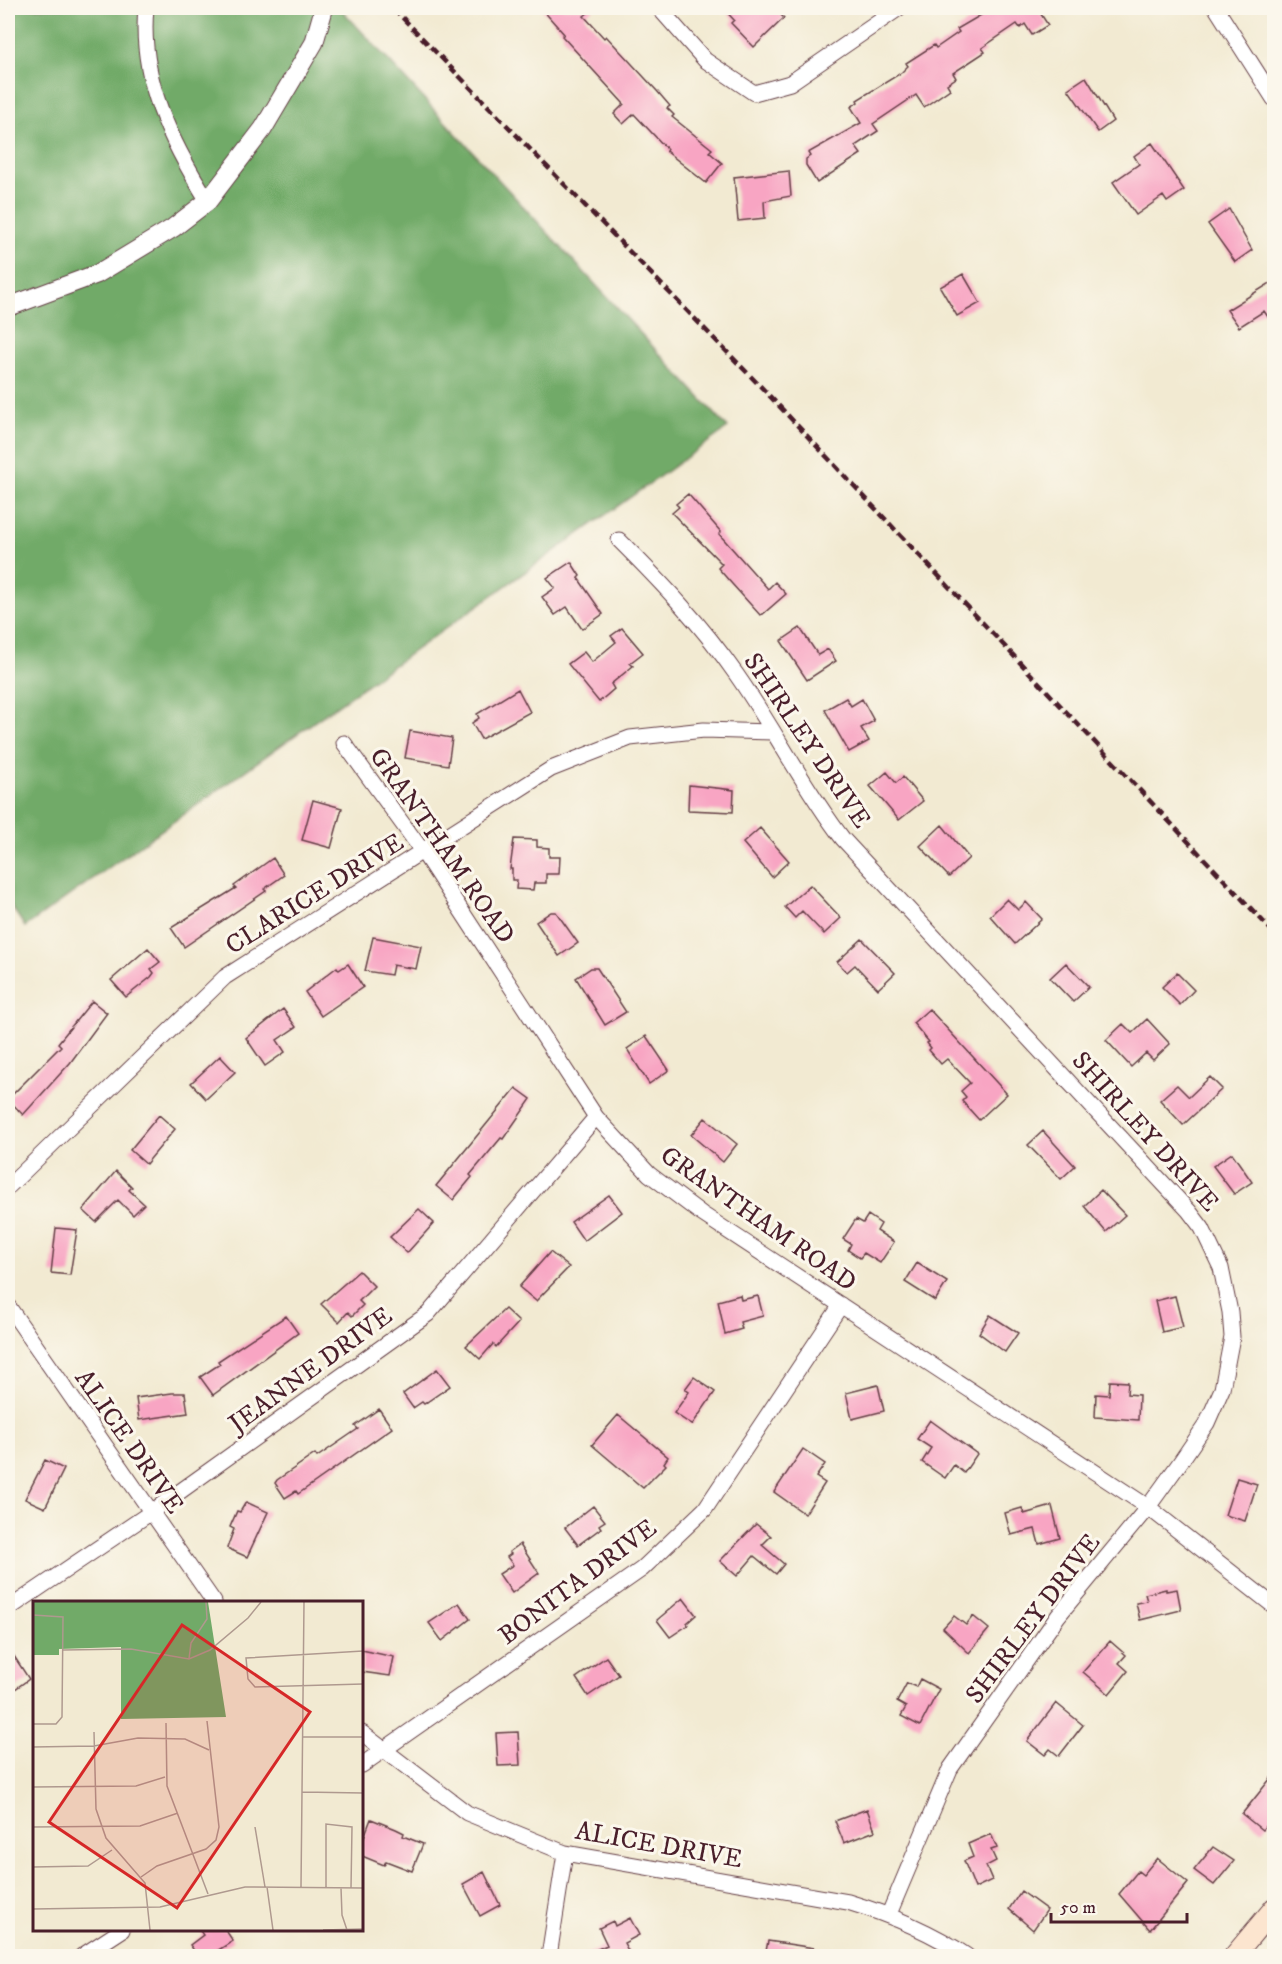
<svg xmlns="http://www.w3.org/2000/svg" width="1282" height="1964" font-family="'IM FELL DW Pica',serif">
<rect width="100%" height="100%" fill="#fbf7ec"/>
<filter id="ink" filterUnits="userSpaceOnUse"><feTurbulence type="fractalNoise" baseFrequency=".0167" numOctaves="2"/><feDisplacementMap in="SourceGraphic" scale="12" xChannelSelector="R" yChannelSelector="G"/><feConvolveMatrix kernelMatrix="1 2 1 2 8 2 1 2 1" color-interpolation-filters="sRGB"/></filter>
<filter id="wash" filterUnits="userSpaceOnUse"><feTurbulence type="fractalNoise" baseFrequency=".008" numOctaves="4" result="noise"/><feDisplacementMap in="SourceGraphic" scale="24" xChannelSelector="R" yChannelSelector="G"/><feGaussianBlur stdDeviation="1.35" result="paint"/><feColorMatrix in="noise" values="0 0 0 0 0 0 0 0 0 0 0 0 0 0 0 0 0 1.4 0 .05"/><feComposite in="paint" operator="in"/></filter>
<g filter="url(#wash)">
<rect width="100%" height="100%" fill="#f2ead2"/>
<path fill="#71aa68" stroke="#5e644a" stroke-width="1.5" d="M8 8H340L728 428 25 927 8 901Z"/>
<g id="blocks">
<path fill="#f8a5c3" d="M541 8H594L584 16 604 38 606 36 657 91 670 106 667 108 674 115 672 117 712 149 709 152 722 163 706 183 666 151 667 149 634 114 623 124 614 114 624 104 562 36 564 34Z
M723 8H774L784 18 754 47 731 23 734 20Z
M993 8H1037L1048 25 1032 35 1025 24 1020 28 1017 24 982 48 985 52 953 73 956 78 947 84 950 89 924 107 916 95 873 124 878 131 855 146 861 154 817 183 806 165V159L810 156 808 153 861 123 851 107 858 102 857 100 901 73 908 66 906 63 934 45 936 48 959 32 957 29Z
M1086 77 1113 121 1098 132 1068 89Z
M1152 143 1184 190 1167 202 1163 196 1136 215 1113 182 1139 164 1134 156Z
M789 171 791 196 764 201 765 218 738 221 734 177Z
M1229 209 1252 250 1235 262 1208 224Z
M963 274 980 303 957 316 940 287Z
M1275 280V327L1264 311 1239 327 1227 310Z
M688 494 721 532 719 534 768 589 775 582 786 594 763 614 760 615 732 584 718 568 722 564 672 513 679 507 676 504Z
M571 562 580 576 578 578 603 614 582 629 567 607 555 615 542 597 555 588 547 578Z
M622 628 643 653 630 663 633 666 611 684 614 689 599 702 568 664 584 652 592 662 616 642 611 636Z
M800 628 818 655 828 649 836 661 807 680 781 641Z
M518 689 530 712 481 739 472 723 479 718 477 714Z
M846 698 851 706 862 699 874 721 861 728 869 741 849 752 825 710Z
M410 731 452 738 448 765 405 758Z
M887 772 896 783 903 777 923 801 899 820 870 786Z
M689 785 734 790 733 812 688 810Z
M313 800 342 808 331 848 302 840Z
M942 825 969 858 949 877 920 846Z
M760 828 789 861 772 877 743 843Z
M514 839 537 840V847L549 848V857H560L559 874H546V883H534L533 890 516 889 517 880H512V869H510Z
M273 858 284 875 264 889 266 891 184 947 171 928 236 888 234 886Z
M810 885 841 918 824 934 802 911 795 918 785 907Z
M1007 899 1018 910 1026 902 1042 919 1015 944 990 916Z
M551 912H556L578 943 559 956 536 922Z
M373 937 421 946 416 969 393 965 391 975 365 971Z
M862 939 895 973 878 989 855 965 847 972 837 962Z
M148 948 160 962 151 969 154 973 151 977 126 997 111 980Z
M1066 963 1089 987 1073 1002 1050 978Z
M348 964 363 987 321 1016 305 992 337 967 339 970Z
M591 968H597L626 1012 605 1025 576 978Z
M1177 973 1194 990 1180 1005 1162 987Z
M92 1001 107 1013 70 1063 23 1115 8 1099 61 1046 58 1043Z
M283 1009 296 1027 277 1040 285 1052 265 1066 246 1038Z
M929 1009 1007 1094 979 1120 962 1101 966 1097 961 1091 970 1083 947 1059 941 1064 929 1050 931 1048 927 1043 929 1042 913 1023Z
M1147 1019 1170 1044 1153 1060 1146 1053 1131 1067 1106 1040 1123 1024 1132 1033Z
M646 1036 669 1070 649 1084 627 1049Z
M220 1056 235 1072 206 1099 191 1083Z
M1210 1077 1222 1089 1183 1125 1160 1100 1177 1085 1189 1097Z
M516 1088 531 1099 503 1139 501 1138 470 1175 472 1177 453 1200 436 1186Z
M159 1115 175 1129 146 1164 130 1150Z
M705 1118 737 1144 723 1162 691 1135Z
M1043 1131 1075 1166 1061 1179 1028 1145Z
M1232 1153 1252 1182 1234 1194 1213 1166Z
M116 1171 132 1187 129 1190 144 1204 133 1215 118 1200 96 1222 83 1210Z
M1101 1190 1125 1215 1106 1232 1084 1206Z
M609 1195 622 1212 584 1241 571 1222Z
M419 1209 434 1223 407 1253 390 1237Z
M868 1215 881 1224 877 1231 894 1242 880 1263 864 1253 860 1258 848 1250 851 1244 843 1239 856 1219 863 1223Z
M56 1228 77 1230 70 1275 51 1273Z
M550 1252 569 1267 536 1301 519 1287Z
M917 1263 947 1282 935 1301 905 1282Z
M359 1271 374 1286 359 1301 363 1305 352 1316 348 1312 339 1322 321 1304Z
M740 1295 741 1300 758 1296 763 1316 740 1322 742 1329 725 1334 718 1301Z
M1175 1296 1183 1327 1162 1332 1155 1301Z
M505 1309 519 1322 496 1347 493 1344 480 1359 466 1346Z
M990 1315 1018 1333 1005 1352 979 1333Z
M286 1316 298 1333 213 1395 200 1377 220 1364 218 1361Z
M437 1369 450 1386 424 1404 422 1402 413 1408 403 1394Z
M694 1377 715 1392 692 1425 674 1413 689 1392 685 1389Z
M1110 1381 1128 1382 1127 1394 1139 1395 1138 1420 1095 1417 1096 1394 1109 1395Z
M878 1385 884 1411 852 1419 846 1393Z
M172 1393H185L188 1413 139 1420 136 1398Z
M379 1409 392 1428 298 1494 296 1491 285 1498 275 1483 277 1480 315 1454 317 1457 358 1429 355 1426Z
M618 1415 668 1457 664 1463 666 1465 643 1488 592 1445Z
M930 1420 977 1454 964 1473 954 1465 945 1478 922 1462 931 1448 917 1439Z
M803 1449 825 1464 816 1477 825 1483 805 1514 774 1492Z
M45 1460 64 1469 45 1508 25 1499Z
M1237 1478 1257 1484 1245 1521 1225 1515Z
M246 1502 268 1512 247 1557 227 1548 234 1529 230 1527 237 1511 240 1512Z
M593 1506 605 1521 599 1525 601 1528 578 1545 565 1528Z
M1052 1506 1060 1538 1039 1544 1035 1529 1011 1535 1005 1513 1022 1508 1024 1514Z
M756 1524 771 1536 762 1545 784 1564 776 1574 754 1556 737 1576 720 1561Z
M520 1544 539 1573 512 1593 499 1574 513 1565 507 1557 511 1554 509 1552Z
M1166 1589V1591L1177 1589 1181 1610 1140 1620 1136 1603 1147 1601 1145 1594Z
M683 1598 696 1615 687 1623 688 1625 670 1637 657 1620Z
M459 1603 470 1619 442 1641 429 1623Z
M954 1616 966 1625 973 1616 989 1629 969 1653 943 1628Z
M1110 1641 1126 1655 1119 1663 1128 1671 1109 1694 1083 1672Z
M8 1647 29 1679 8 1694Z
M362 1650 394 1657 390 1676 362 1672Z
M606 1657 619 1675 588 1696 576 1678Z
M920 1679 939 1689 920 1726 901 1716 906 1707 897 1702 907 1683 916 1687Z
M1056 1703 1083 1725 1059 1756 1050 1749 1045 1755 1027 1741Z
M518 1732 520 1765 498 1766 496 1733Z
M1275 1773V1815L1262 1830 1242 1814Z
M867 1809 875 1831 844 1843 835 1821Z
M371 1819 396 1829 404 1833 403 1836 423 1844 412 1871 386 1861 384 1865 362 1856V1842Z
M991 1834 997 1848 991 1850 996 1861 986 1866 992 1880 975 1888 964 1861 973 1857 968 1844Z
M1213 1847 1234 1861 1214 1885 1194 1870Z
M1157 1858 1188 1883 1150 1930 1119 1894 1138 1871 1143 1875Z
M484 1872 500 1905 480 1916 463 1884Z
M1021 1891 1047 1910 1033 1930 1009 1909Z
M630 1918 639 1935 624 1943 631 1956H582L607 1945 599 1928 613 1921 615 1926Z
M199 1929H225L233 1941 209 1956H198L190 1945 203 1935Z
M768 1941 814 1948V1956H765Z"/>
</g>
</g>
<g filter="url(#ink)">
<use href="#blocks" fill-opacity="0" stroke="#633d44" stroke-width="1.5"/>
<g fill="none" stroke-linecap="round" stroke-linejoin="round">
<defs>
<path id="service" d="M1262 1924 1274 1933"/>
<path id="minor" d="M146 8C139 79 171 142 208 201
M659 8 705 60 754 93 790 83 899 8
M1216 8 1274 99
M619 540C661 582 702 625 736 674 774 728 803 787 843 839L1189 1211 1202 1228 1221 1268 1230 1312 1232 1337 1222 1389 1207 1423 1179 1464 1148 1507 1058 1616 950 1769 889 1914
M344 743 423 852 596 1117 649 1174 702 1214 1148 1507 1274 1606
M8 1187 225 977 551 769 630 738 704 730 772 732
M8 1306 214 1602
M8 1609 150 1513 428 1314 596 1117
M362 1733 467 1813 565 1853 848 1902C891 1915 930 1931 967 1956
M362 1765 642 1569 705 1509 841 1305
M82 1956 122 1930
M549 1956 565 1853"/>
<path id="tertiary" d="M8 307 97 274 173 228 208 201 263 129 314 43 324 8"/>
<path id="secondary" d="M1234 1956 1274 1908"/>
</defs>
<use href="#service" stroke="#633d44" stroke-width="10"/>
<use href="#minor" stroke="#633d44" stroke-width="17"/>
<use href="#tertiary" stroke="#633d44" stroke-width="20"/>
<use href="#secondary" stroke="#633d44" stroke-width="22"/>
<use href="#service" stroke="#fff" stroke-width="8"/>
<use href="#minor" stroke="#fff" stroke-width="15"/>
<use href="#tertiary" stroke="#fff" stroke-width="18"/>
<use href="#secondary" stroke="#fce5cf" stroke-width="20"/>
<path stroke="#4a1f2b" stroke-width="4.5" stroke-dasharray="9 4.5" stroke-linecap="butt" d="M393 8 765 391 1274 933"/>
</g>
</g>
<g text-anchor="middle" stroke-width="6" stroke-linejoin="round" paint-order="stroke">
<g font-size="26" fill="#4a1f2b" stroke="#fbf7ec">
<text transform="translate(808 740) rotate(56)" y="9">SHIRLEY DRIVE</text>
<text transform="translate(443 845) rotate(55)" y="9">GRANTHAM ROAD</text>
<text transform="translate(314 893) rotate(-32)" y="9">CLARICE DRIVE</text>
<text transform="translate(1146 1131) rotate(48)" y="9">SHIRLEY DRIVE</text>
<text transform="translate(759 1218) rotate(35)" y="9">GRANTHAM ROAD</text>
<text transform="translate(310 1369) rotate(-36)" y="9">JEANNE DRIVE</text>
<text transform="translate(130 1441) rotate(55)" y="9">ALICE DRIVE</text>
<text transform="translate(577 1581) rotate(-37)" y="9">BONITA DRIVE</text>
<text transform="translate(1032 1618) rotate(-53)" y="9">SHIRLEY DRIVE</text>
<text transform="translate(659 1844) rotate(10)" y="9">ALICE DRIVE</text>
</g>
</g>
<g transform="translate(33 1601)">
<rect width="330" height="330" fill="#f2ead2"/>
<path d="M0 1H175L193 116 88 118V46L26 48V54H0Z" fill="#71aa68"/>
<path fill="none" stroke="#af998f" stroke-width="1.5" d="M0 14 30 16 29 116 23 123H0M30 49 98 48 156 58 177 49 215 17 228 1M330 50 213 57 215 78 222 86 330 83M156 58 158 42 174 18 173 1M133 122 134 185 175 293M61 131 63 208 73 237 112 282 117 329M269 136H330M0 146 61 145 105 137 152 138 176 149M0 186 103 185 132 176M269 191 330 192M0 226 107 225 145 212M222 226 232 286M0 266 55 265 79 249M108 276 124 265 173 248 183 239 186 226 174 120M234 286 240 329M268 286 271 1M293 286V223L319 226 318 287M308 287 309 314 314 329M0 308 127 306 212 286 330 287M290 329 330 328"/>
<path fill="#d62828" fill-opacity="0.15" stroke="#d62828" stroke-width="3" d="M149 24 277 111 144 307 16 221Z"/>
<rect width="330" height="330" fill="none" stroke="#4a1f2b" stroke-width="3"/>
</g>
<rect width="1282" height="1964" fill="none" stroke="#fbf7ec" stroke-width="30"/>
<path d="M1051 1913v9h136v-9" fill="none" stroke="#4a1f2b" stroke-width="3"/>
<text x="1060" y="1913" font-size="18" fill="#4a1f2b" stroke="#fbf7ec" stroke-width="4.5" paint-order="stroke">50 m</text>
</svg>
